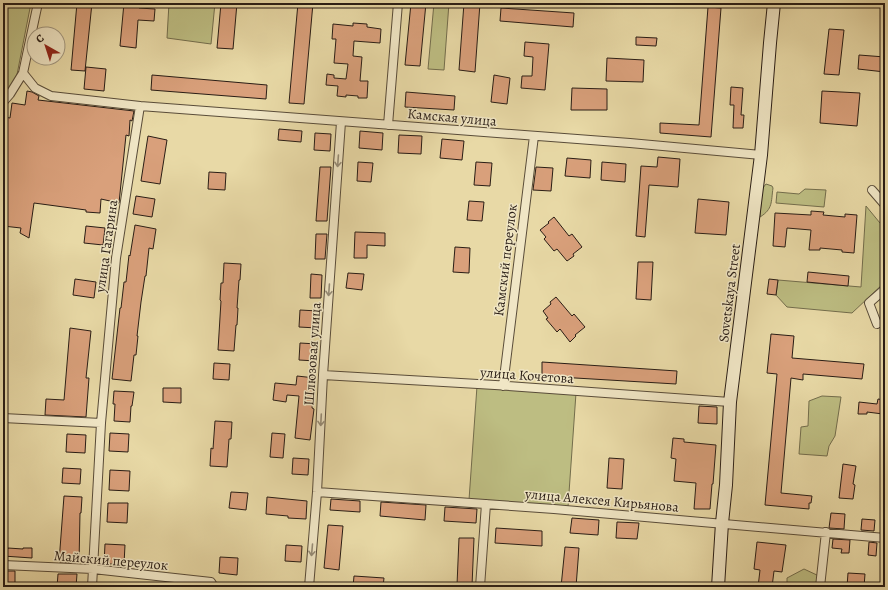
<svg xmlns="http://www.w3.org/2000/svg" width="888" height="590" font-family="Alegreya,serif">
<rect width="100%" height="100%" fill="#e8d9a6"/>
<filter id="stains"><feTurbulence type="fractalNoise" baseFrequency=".005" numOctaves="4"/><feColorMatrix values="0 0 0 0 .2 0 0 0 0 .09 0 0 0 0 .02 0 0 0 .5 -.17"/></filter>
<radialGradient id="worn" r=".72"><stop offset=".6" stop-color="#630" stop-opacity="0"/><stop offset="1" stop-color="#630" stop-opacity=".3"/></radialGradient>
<path fill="#bdbd82" stroke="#736d4c" d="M3 3H31L13 95 3 103Z
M169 3H215L211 44 167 38Z
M434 3H449L444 70 428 69Z
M766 184 772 186 773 188C771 202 773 209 760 217L762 189Z
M805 189 826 190 824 207 776 203 777 192 799 194Z
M866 206 880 223 885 220V282L852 313 787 307 776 295 778 280 861 287Z
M477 386 576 393 568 507 469 500Z
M822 396 841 397 835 436 829 446 827 456 799 454 801 427 808 426 809 401Z
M804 569 819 576 817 587H787V578Z"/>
<path fill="#d9a07b" stroke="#291d15" d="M77 3H92L85 71 71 70Z
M124 3 139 5V8L155 9 154 21 138 20 136 48 120 46Z
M221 3H237L233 49 217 48Z
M298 3H313L304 104 289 103Z
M411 3H426L420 66 405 65Z
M464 3H480L475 72 459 70Z
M708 7 721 8 711 137 660 133V123L699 125Z
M501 8 574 13 573 27 500 21Z
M353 23 367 24V27L381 29 380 43 354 41 353 56 362 57 360 81H368L367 98H358V96L346 95V97L337 96 338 86 326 85 327 74 334 75V78L346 79 348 64 334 63 336 39H332L333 24 353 26Z
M829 29 844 30 839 75 824 74Z
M636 37 657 38 656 46 636 45Z
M525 42 549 44 545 90 521 88 522 76H532L533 57 524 56Z
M859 55 885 57V72L858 69Z
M607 58 644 60 643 82 606 81Z
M86 67 106 69 104 91 84 89Z
M152 75 267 85 266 99 151 90Z
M494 75 510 78 507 104 491 102Z
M731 87 743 88 741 115H744L743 128H733L734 105H730Z
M572 88 607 89V110H571Z
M27 91 32 92 39 96 38 100 134 111 132 121 130 120 129 136 126 135 119 203 101 199 100 213 86 212V210L34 203 29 238 20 233 21 228 3 226V122L4 117 10 118 12 103 25 105Z
M822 91 860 93 857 126 820 123Z
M406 92 455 96 454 110 405 107Z
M279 129 302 131 301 142 278 140Z
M360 131 383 133 382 150 359 148Z
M315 133 331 134 330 151 314 150Z
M399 135 422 136 421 154 398 153Z
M148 136 167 140 160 184 141 181Z
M442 139 464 141 462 160 440 158Z
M658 157 680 159 678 187 649 185 645 237 636 236 641 166 657 167Z
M567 158 591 160 590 178 565 176Z
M358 162 373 163 371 182 357 181Z
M476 162 492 163 490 186 474 185Z
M602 162 626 164 625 182 601 180Z
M320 167H331L327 221H316Z
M536 167 553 168 551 191 533 190Z
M209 172 226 173 225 190 208 189Z
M136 196 155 199 152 217 133 214Z
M698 199 729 202 726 235 695 233Z
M469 201 484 202 482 221 467 220Z
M811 211 824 212 823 215 845 217V214L857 215 854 253 842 252V250L820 248V250H809L811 230 787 228 785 247 773 246 775 213 811 215Z
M554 217 569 236 572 234 582 247 573 254 574 256 567 261 557 249 554 251 544 239 546 237 540 230 549 223 548 222Z
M135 225 156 229 153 249 149 248 146 276H145L141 302 137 336H138L136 355H134L131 381 112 379 120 308H121L124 282H126L129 255 130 256Z
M86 226 105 228 103 245 84 243Z
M355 232 385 233V246L367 245V258H354Z
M316 234H327L325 259H315Z
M455 247 470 248 469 273 453 272Z
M638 262H653L651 300 636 299Z
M224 263 241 264 240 280H239L237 308H238L237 325H236L234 351 218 350 221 301 220 300 221 283H223Z
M808 272 849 276 848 286 807 282Z
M348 273 364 274 362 290 346 288Z
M311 274 322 275 321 298H310Z
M75 279 96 282 94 298 73 295Z
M769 279 778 280 776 295 767 294Z
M556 297 572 316 574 314 585 327 575 335 576 336 570 342 560 329 557 332 546 319 548 318 543 311 551 304 550 302Z
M300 310 318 311 317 328 299 327Z
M70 328 91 331 86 378H89L86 417 45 415 46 399 64 400Z
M771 334 794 336 792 358 864 364 862 379 803 374V380L791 378 781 493 812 496 811 503H809V509L765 505 777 374 767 373Z
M300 343 317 344 316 361 299 360Z
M542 362 677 371 676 384 542 376Z
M214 363 230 364 229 380 213 379Z
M297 376 315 378 312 408 314 409 310 440 295 438 299 396 287 395 286 402 273 400 275 383 296 385Z
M163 388H181V403L163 402Z
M114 391 134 392 132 406H131L130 422 114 421 115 404H113Z
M878 399 885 400 883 414 867 412V414H858L859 402 877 404Z
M699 406 717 407V424L698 423Z
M215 421 232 422 231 439H229L227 467 210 466 211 448 213 449Z
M110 433 129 434 128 452 109 451Z
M272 433 285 434 283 458 270 457Z
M67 434 86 435 85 453 66 452Z
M673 438 684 439V442L716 445 713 484H712L710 509H694L696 483 674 481 676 459 671 458Z
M293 458 309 459 308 475 292 474Z
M609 458 624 459 622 489 607 488Z
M843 464 856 466 853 484 855 485 853 499 839 498Z
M63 468 81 469 80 484 62 483Z
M110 470 130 471 129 491 109 490Z
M231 492 248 493 246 510 229 508Z
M64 496 82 497 81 513H80L79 563 59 562Z
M267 497 307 501 306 519 288 518V516L266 514Z
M331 499 360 501V512L330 510Z
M381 502 426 505 425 520 380 516Z
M108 503H128L127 523 107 522Z
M445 507 477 509 476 523 444 521Z
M831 513 845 514 844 529 829 528Z
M572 518 599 520 598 535 570 533Z
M862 519 875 520 874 531 861 530Z
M617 522 639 523 637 539 616 538Z
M328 525 343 526 339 570 324 568Z
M496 528 542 531V546L495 543Z
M459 538H474L472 586 457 585Z
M833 539 850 540 849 553H841L842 549 832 548Z
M757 542 786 545 782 572 774 571 772 587H758L760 570 754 569Z
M869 542 877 543 876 556 868 555Z
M105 544 125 545 124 564H104Z
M286 545 302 546 301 562 285 561Z
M565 547 579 548 576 587H561Z
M3 548 8 549V548L23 549V548H32V558L3 556Z
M220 557 238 558 237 575 219 573Z
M3 571H15V584L3 583Z
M848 573 865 574 864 587H847Z
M58 574H77L76 587H57Z
M354 576 384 578 383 587H353Z"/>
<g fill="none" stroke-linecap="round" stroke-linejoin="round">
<defs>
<path id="minor" d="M38 3 23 73 35 88 51 96 140 106 630 143 761 155
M3 102 10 94 23 73
M388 125 398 3
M872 190 885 205
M877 324 869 303 885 289
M323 375 495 385 730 402
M503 386 534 136
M3 418 101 423
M317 492 554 509 885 538
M3 565 93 569 211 582 214 587
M92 587 101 423 116 258 140 106
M309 587 317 492 323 375 341 122
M480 587 486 504
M820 587 826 532"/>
<path id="secondary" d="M718 587 722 523 726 485 730 402 761 155 770 43 774 3"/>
</defs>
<use href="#minor" stroke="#594c39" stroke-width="10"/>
<use href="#secondary" stroke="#291d15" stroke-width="14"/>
<use href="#minor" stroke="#f0e6c5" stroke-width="8"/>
<use href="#secondary" stroke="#f0e6c5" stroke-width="12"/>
</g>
<defs><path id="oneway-shaft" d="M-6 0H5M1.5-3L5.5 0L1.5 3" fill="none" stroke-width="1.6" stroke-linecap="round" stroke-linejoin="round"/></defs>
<g stroke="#968c76">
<use href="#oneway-shaft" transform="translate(338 161) rotate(94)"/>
<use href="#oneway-shaft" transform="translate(329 290) rotate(94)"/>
<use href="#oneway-shaft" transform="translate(321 420) rotate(93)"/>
<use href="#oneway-shaft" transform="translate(312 550) rotate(95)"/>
</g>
<g text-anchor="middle" stroke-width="3" stroke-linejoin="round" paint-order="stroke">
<g font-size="14" fill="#291d15" stroke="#f0e6c5">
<text transform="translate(452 117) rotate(5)" y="5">Камская улица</text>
<text transform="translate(106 246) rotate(-82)" y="5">улица Гагарина</text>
<text transform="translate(505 260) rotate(-83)" y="5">Камский переулок</text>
<text transform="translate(729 293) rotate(-83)" y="5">Sovetskaya Street</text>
<text transform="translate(312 354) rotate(-86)" y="5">Шлюзовая улица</text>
<text transform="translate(527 375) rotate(4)" y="5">улица Кочетова</text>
<text transform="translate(602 500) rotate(5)" y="5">улица Алексея Кирьянова</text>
<text transform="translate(111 560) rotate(5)" y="5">Майский переулок</text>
</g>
</g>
<rect width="888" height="590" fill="none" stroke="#e8d9a6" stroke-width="16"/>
<rect x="4" y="4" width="880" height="582" fill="none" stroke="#291d15" stroke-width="2"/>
<rect x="8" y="8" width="872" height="574" fill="none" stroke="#291d15"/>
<g transform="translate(46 46) rotate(321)"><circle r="19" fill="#f0e6c5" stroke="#a0967f"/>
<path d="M0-3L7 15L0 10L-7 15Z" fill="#8f2418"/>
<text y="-6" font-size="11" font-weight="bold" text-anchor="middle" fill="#291d15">С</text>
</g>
<rect width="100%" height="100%" filter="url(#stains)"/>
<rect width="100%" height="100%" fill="url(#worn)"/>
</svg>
